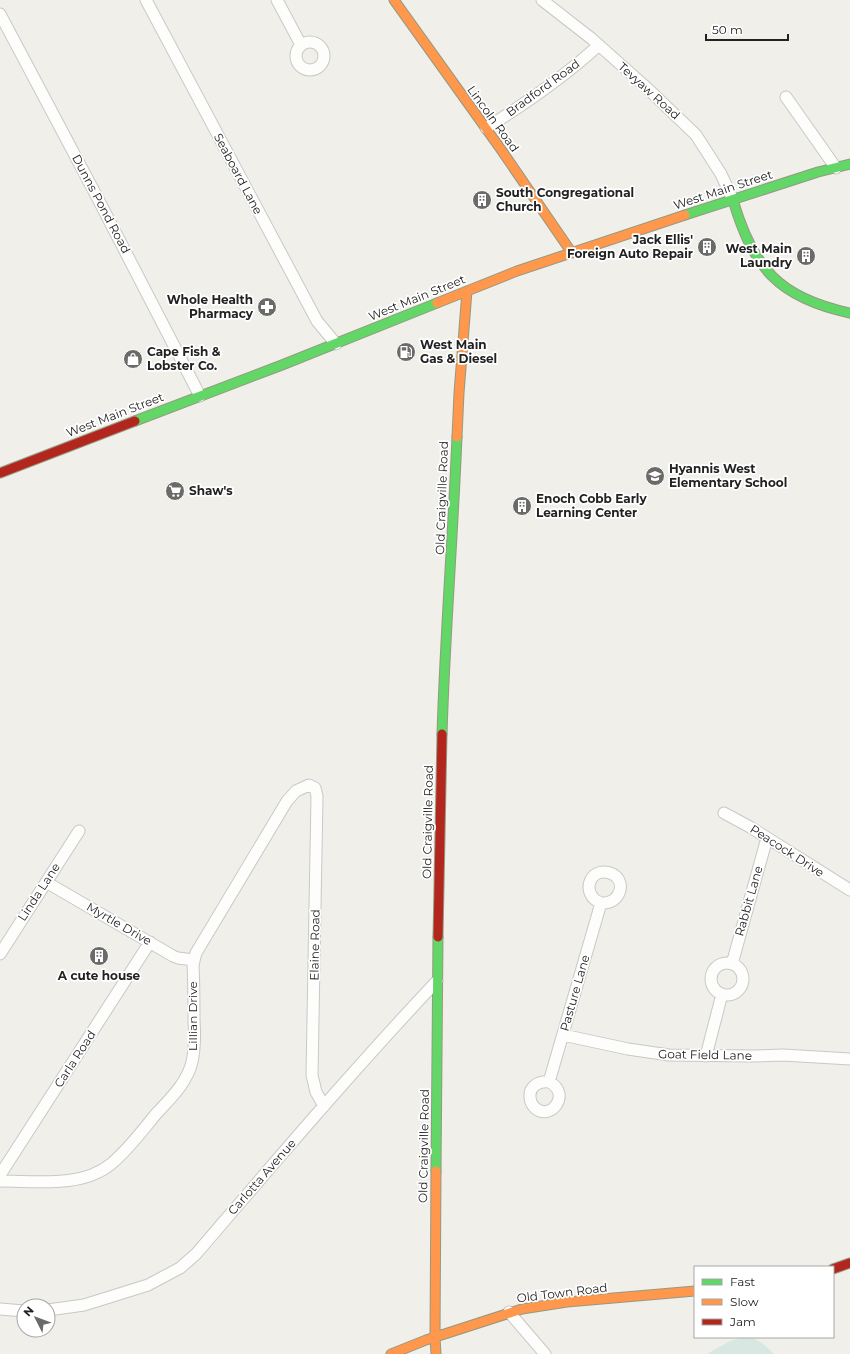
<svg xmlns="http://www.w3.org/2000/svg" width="850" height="1354" font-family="Montserrat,sans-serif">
<rect width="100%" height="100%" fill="#f0efea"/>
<path fill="#d8e7e1" d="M745 1337C757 1337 766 1346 774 1354H707L730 1341Z"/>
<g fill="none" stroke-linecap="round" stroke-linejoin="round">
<defs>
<path id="street" d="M146 0 317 321 336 344
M277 0 301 45
M542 0 592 39 647 88 696 135 721 174 733 200
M0 14 96 195 200 396
M296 56a14 14 0 1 1 28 0a14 14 0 1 1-28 0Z
M786 97 836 168
M486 128C525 104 564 77 599 45
M724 813 750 827 850 890
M46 882 173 956 178 958 194 960
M0 954 79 831
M711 979a16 16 0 1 1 32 0a16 16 0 1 1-32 0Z
M732 964 767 838
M563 1035 628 1049 669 1055 753 1056 783 1055 850 1059
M706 1056 722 994
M549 1082C539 1081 529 1086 530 1097 530 1101 532 1105 535 1108 551 1122 572 1093 549 1082L601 903C621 905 628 879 610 873 589 866 580 895 601 903
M0 1175 150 942
M0 1181C36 1181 82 1188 111 1164 128 1150 142 1131 156 1114 170 1099 187 1083 192 1062 195 1048 195 1034 194 1020 194 1002 194 983 193 965L196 953 287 801 296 791 309 785 315 788 317 796 312 1075 316 1092 324 1106
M0 1309 24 1311
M48 1310 84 1305 148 1285 180 1268 196 1254C275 1162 354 1069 437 981
M509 1312 545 1354"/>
<path id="fast" d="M733 200C753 268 779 298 850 313
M685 215 818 172 850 164
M135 421 282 365 437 303
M442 734C445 635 453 536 457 437
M436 1171 438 937"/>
<path id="slow" d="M394 0 500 148 572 253
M437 303 517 271 685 215
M457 437 459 393 467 291
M391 1354 426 1340 522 1309 567 1302 695 1291
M436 1354 435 1337 436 1171"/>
<path id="jam" d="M0 473 135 421
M438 937 442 734
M833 1269 850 1263"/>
</defs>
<use href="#street" stroke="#c9c8c6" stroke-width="13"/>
<use href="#fast" stroke="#949a82" stroke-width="11"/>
<use href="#slow" stroke="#949a82" stroke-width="11"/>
<use href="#jam" stroke="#949a82" stroke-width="11"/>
<use href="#street" stroke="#fdfdfc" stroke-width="11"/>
<use href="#fast" stroke="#63d668" stroke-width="9"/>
<use href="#slow" stroke="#ff974d" stroke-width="9"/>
<use href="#jam" stroke="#b3261e" stroke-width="9"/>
</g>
<defs>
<symbol id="building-disc" viewBox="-11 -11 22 22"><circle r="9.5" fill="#6a6a68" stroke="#fff"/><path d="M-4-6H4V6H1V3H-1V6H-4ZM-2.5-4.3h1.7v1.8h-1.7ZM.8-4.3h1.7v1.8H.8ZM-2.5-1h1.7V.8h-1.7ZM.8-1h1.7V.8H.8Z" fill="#fff"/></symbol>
<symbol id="pharmacy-disc" viewBox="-11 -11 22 22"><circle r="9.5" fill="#6a6a68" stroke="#fff"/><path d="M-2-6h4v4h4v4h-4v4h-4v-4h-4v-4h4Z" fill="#fff"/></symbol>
<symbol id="fuel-disc" viewBox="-11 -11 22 22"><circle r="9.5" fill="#6a6a68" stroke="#fff"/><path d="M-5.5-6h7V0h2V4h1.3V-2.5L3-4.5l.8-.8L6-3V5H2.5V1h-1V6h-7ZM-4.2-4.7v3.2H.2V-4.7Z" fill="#fff"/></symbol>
<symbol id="shop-disc" viewBox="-11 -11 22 22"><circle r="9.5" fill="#6a6a68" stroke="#fff"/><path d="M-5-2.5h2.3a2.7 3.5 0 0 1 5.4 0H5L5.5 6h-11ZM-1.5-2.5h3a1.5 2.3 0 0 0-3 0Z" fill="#fff"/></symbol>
<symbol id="school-disc" viewBox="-11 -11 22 22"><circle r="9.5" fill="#6a6a68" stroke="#fff"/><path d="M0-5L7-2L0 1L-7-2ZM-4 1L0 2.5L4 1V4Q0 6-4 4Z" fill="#fff"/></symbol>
<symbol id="supermarket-disc" viewBox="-11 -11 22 22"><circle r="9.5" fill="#6a6a68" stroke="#fff"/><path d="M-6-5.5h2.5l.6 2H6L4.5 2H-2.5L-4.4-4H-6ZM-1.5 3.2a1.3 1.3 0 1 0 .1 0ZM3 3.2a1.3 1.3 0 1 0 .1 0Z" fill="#fff"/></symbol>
</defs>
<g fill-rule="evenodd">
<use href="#building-disc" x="471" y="189" width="22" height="22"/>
<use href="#building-disc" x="696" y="236" width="22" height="22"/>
<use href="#building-disc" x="795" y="245" width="22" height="22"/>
<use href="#pharmacy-disc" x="256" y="296" width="22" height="22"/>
<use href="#fuel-disc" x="395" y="341" width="22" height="22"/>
<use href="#shop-disc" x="122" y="348" width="22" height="22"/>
<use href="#school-disc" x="644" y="465" width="22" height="22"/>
<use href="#supermarket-disc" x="164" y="480" width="22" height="22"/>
<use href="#building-disc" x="511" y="495" width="22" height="22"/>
<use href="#building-disc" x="88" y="945" width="22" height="22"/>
</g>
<g text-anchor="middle" stroke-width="3.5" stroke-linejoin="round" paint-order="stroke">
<g font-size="12" fill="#222" stroke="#fff">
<text transform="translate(543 88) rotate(-36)" y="4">Bradford Road</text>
<text transform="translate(649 91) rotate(42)" y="4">Tevyaw Road</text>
<text transform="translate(493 119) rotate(54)" y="4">Lincoln Road</text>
<text transform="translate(238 174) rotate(62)" y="4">Seaboard Lane</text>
<text transform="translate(723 190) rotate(-18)" y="4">West Main Street</text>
<text transform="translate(101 204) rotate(62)" y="4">Dunns Pond Road</text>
<text transform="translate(417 298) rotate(-22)" y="4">West Main Street</text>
<text transform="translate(115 415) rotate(-21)" y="4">West Main Street</text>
<text transform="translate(442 498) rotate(-88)" y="4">Old Craigville Road</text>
<text transform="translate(428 822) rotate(-89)" y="4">Old Craigville Road</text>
<text transform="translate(787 851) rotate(33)" y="4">Peacock Drive</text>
<text transform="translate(39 892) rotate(-57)" y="4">Linda Lane</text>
<text transform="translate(749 901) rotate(-74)" y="4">Rabbit Lane</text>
<text transform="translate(119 924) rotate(30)" y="4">Myrtle Drive</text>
<text transform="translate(315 945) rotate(-89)" y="4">Elaine Road</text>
<text transform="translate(575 993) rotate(-74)" y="4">Pasture Lane</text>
<text transform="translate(193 1016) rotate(-90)" y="4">Lillian Drive</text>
<text transform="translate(705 1055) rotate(1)" y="4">Goat Field Lane</text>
<text transform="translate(75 1059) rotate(-57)" y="4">Carla Road</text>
<text transform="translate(424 1146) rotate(-89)" y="4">Old Craigville Road</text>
<text transform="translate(262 1177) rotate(-49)" y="4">Carlotta Avenue</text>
<text transform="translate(562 1293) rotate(-7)" y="4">Old Town Road</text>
</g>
<g font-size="12" font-weight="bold" fill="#222" stroke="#fff" text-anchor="start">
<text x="496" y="197">South Congregational<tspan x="496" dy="14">Church</tspan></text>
<text x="693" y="244" text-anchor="end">Jack Ellis'<tspan x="693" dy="14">Foreign Auto Repair</tspan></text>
<text x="792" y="253" text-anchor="end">West Main<tspan x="792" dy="14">Laundry</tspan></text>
<text x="253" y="304" text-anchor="end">Whole Health<tspan x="253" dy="14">Pharmacy</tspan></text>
<text x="420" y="349">West Main<tspan x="420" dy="14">Gas &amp; Diesel</tspan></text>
<text x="147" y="356">Cape Fish &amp;<tspan x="147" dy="14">Lobster Co.</tspan></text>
<text x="669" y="473">Hyannis West<tspan x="669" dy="14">Elementary School</tspan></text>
<text x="189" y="495">Shaw's</text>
<text x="536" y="503">Enoch Cobb Early<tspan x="536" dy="14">Learning Center</tspan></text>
<text x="99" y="980" text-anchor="middle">A cute house</text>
</g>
</g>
<rect x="694" y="1266" width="140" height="72" fill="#ffffff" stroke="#a7a7a7"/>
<rect x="702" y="1279" width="20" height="6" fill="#63d668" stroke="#a7a7a7"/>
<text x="730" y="1286" font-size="12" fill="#222222">Fast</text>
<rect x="702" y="1299" width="20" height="6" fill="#ff974d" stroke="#a7a7a7"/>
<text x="730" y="1306" font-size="12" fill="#222222">Slow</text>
<rect x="702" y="1319" width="20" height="6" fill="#b3261e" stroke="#a7a7a7"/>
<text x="730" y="1326" font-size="12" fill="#222222">Jam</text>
<g transform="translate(36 1318) rotate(312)"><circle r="19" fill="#ffffff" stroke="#a7a7a7"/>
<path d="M0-3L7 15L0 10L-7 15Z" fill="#6a6a68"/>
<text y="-6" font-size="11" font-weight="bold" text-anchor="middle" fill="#222222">N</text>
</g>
<path d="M706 34v6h82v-6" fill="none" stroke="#222222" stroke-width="2"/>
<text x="712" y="34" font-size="12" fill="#222222" stroke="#ffffff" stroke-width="3" paint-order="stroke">50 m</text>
</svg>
